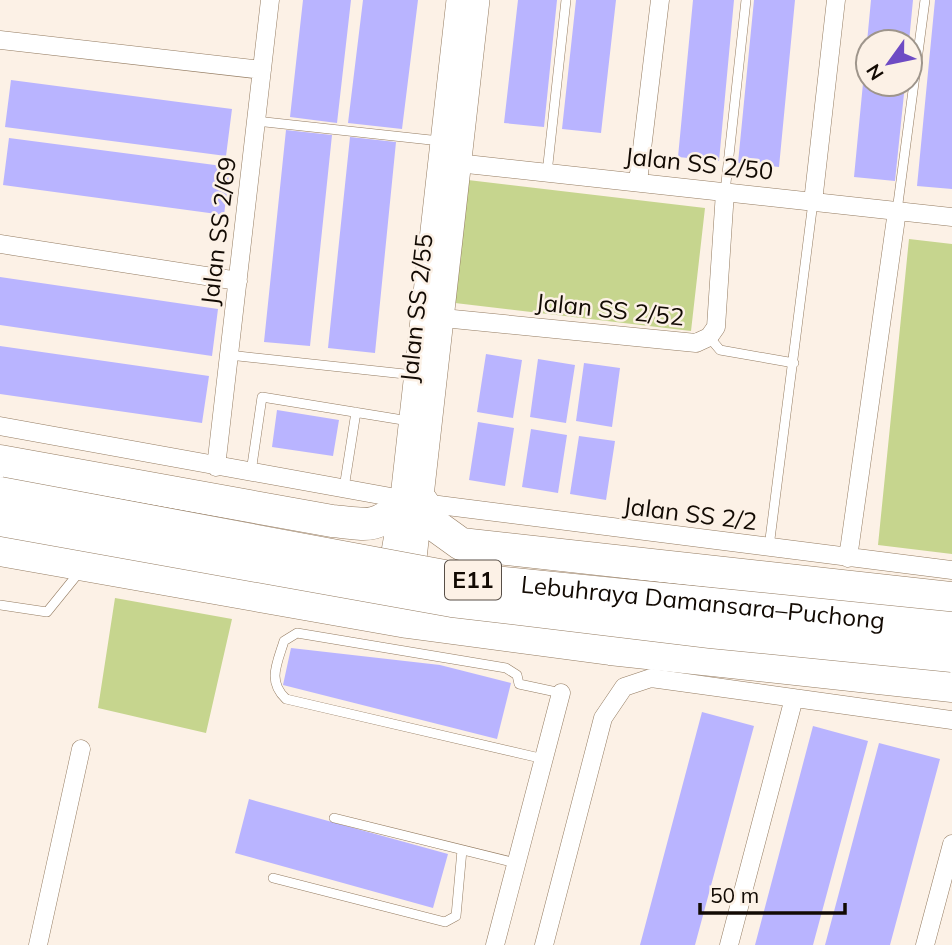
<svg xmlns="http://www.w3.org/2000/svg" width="952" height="945" viewBox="0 0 952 945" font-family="Mulish,sans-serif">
<rect width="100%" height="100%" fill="#fcf1e6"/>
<path fill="#c6d58e" d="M468 180 705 208 691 331 455 303Z
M909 239 952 244V554L878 545Z
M115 598 232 619 206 733 98 708Z"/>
<path fill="#b9b4ff" d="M303 0H351L337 123 290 117Z
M363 0H418L402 129 348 123Z
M518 0H557L544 127 504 123Z
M576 0H616L601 133 562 129Z
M693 0H734L719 161 678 157Z
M754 0H795L779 167 738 163Z
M871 0H913L909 42H867Z
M935 0H952V189L917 186Z
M866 52H868V84H905L895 181 854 177Z
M11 80 232 109 226 156 5 127Z
M286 130 332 135 310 346 264 342Z
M350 137 396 142 375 353 328 348Z
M9 138 230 167 224 215 3 185Z
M0 277 218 309 212 356 0 325Z
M0 346 209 376 202 423 0 394Z
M486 354 522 360 513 418 477 412Z
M538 359 575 365 566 423 530 417Z
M584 363 620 368 612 427 576 421Z
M277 410 339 420 333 456 272 447Z
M478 422 514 428 505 486 469 480Z
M531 429 567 435 558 493 522 487Z
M579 436 615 441 606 500 570 494Z
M291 648 440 665 511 683 497 739 283 685Z
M702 712 754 726 695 945H640Z
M813 726 868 741 813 945H755Z
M879 743 940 759 890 945H825Z
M249 799 448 854 433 908 235 853Z"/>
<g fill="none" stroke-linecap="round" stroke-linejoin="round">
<defs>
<path id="service" d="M256 121 440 141
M547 173 566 0
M725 192 746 0
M897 211 925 0
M709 337 720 350 794 363
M229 355 414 375
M251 472 262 397 409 421
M344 488 356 412
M769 547 813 202
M0 605 47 612 81 570
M544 759 286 699C267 681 277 664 284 641L297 633 506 668 517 675 519 684 561 693
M334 818 516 863
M273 878 445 922 456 916 462 850"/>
<path id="minor" d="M0 40 262 70
M448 162 952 217
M638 182 660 0
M813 202 836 0
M0 244 238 281
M443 318 696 343 709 337 716 327 725 192
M0 426 402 499
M216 467 270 0
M423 503 952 570
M848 558 897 211
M38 945 81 749
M495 945 561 693
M544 945 603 718 624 687 651 678 952 720
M729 945 794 698
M925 945 952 844"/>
<path id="tertiary" d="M388 580 401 506 458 0
M412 585 478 0"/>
<path id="motorway" d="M0 461 332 521C366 524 374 530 401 506
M423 503 436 526 461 544 952 598
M0 550 407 622 610 649 952 686"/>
</defs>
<use href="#service" stroke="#947c62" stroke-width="10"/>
<use href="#minor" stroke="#947c62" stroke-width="19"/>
<use href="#tertiary" stroke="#947c62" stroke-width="24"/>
<use href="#motorway" stroke="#947c62" stroke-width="33"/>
<use href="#service" stroke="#fff" stroke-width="9"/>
<use href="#minor" stroke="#fff" stroke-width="18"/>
<use href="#tertiary" stroke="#fff" stroke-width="23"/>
<use href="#motorway" stroke="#fff" stroke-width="32"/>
<defs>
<g id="motorway-bridge">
<path id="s1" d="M0 493 455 578 952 628"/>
<path d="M0 520 452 601 710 632 952 656"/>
</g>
</defs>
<use href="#motorway-bridge" stroke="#947c62" stroke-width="33" stroke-linecap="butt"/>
<use href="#motorway-bridge" stroke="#fff" stroke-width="32"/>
</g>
<g text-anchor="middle" stroke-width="5" stroke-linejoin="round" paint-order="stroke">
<rect fill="#fcf1e6" stroke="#584f47" stroke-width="2" x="445" y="560.5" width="56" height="39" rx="5"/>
<g font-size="23" font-weight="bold" fill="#120a03">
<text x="473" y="588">E11</text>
</g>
<g font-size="24" fill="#120a03" stroke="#fcf1e6">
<text transform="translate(699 164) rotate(6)" y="8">Jalan SS 2/50</text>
<text transform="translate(219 231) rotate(-83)" y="8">Jalan SS 2/69</text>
<text transform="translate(417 308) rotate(-84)" y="8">Jalan SS 2/55</text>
<text transform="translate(610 310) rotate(6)" y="8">Jalan SS 2/52</text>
<text transform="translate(690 514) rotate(7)" y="8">Jalan SS 2/2</text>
<text dy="8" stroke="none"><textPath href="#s1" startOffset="712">Lebuhraya Damansara–Puchong</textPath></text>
</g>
</g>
<g transform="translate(889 63) rotate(237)"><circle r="33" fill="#fcf1e6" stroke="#9e958b" stroke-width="2"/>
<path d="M0-5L12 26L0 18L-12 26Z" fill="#6e4bc4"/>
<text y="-10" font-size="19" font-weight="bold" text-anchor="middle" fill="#120a03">N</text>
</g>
<path d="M700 903v10h145v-10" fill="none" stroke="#120a03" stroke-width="3.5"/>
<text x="710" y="903" font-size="21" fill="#120a03" stroke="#fcf1e6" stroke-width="5" paint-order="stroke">50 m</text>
</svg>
